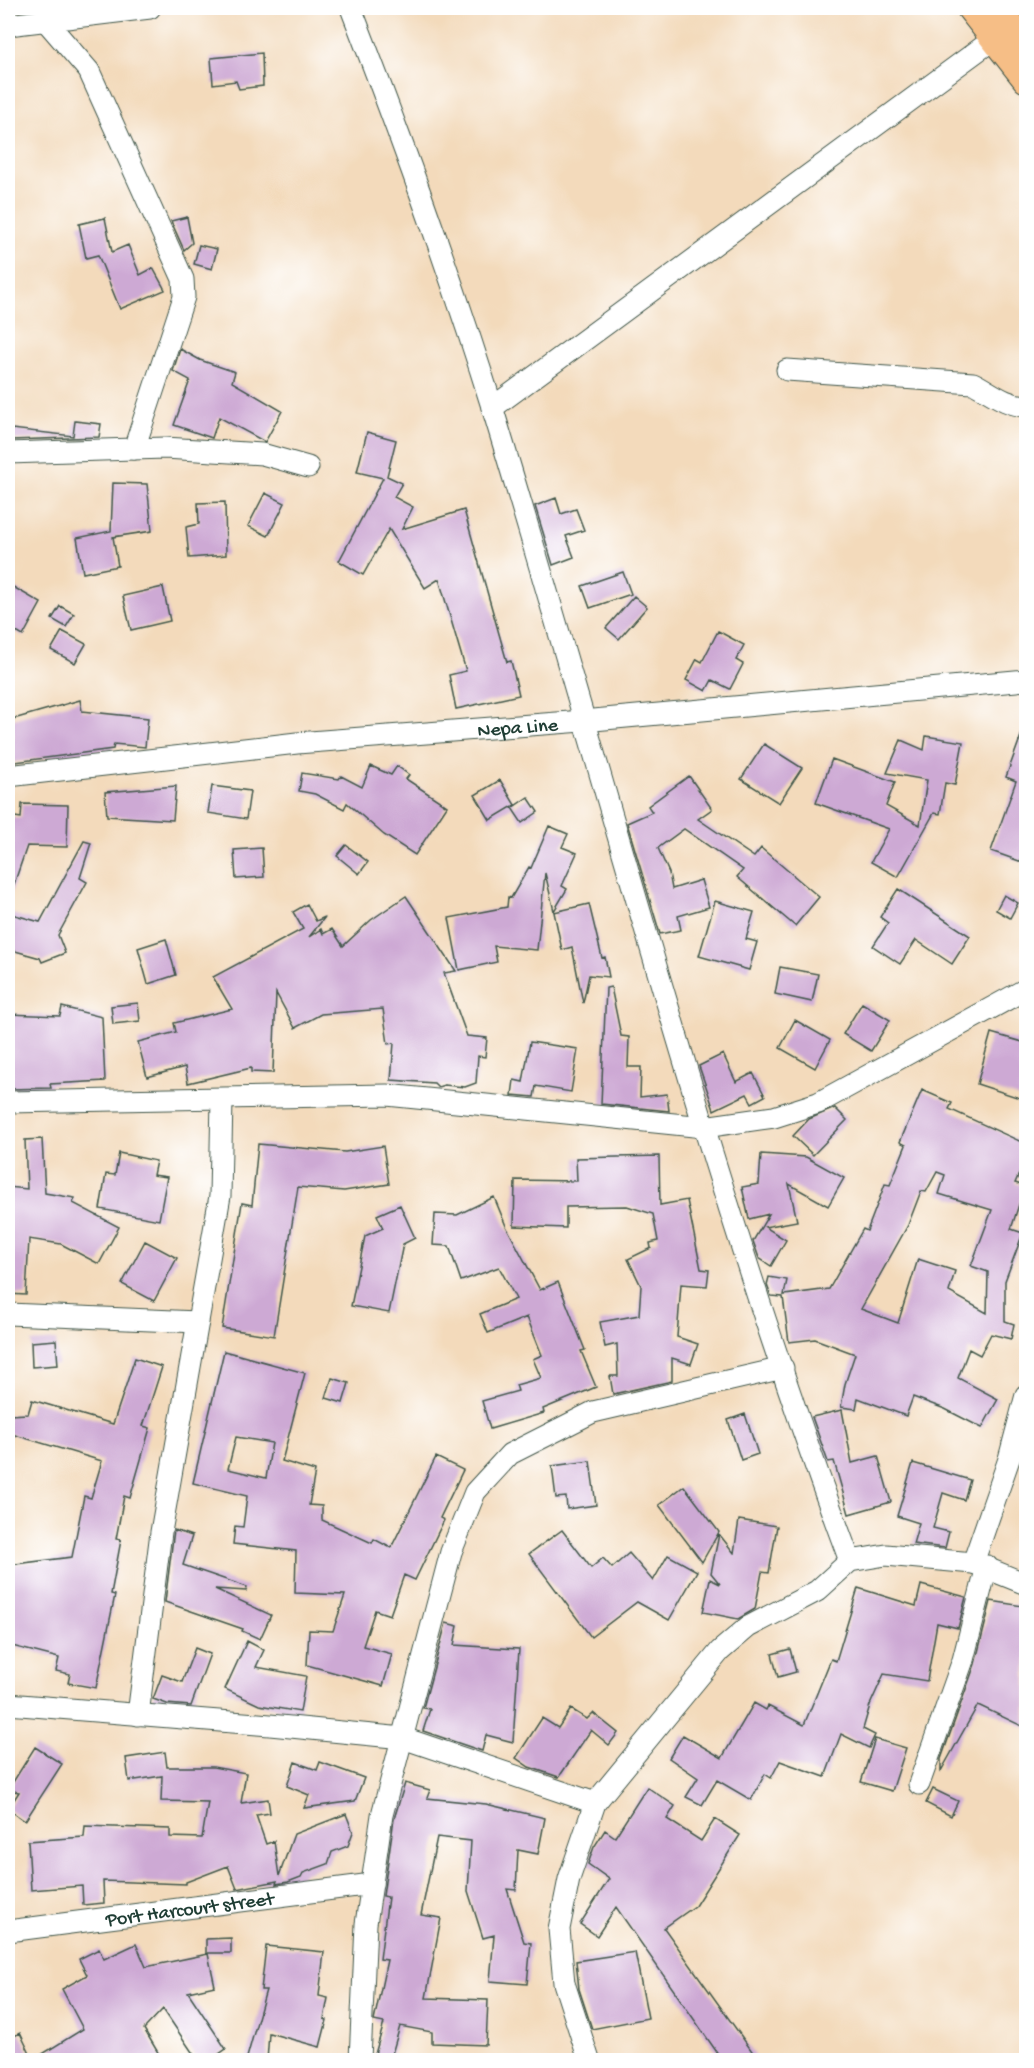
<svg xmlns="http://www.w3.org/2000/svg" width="1034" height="2068" viewBox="0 0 1034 2068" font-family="'Gochi Hand',sans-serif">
<rect width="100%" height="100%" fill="#fff"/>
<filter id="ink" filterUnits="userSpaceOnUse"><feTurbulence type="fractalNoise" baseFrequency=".0167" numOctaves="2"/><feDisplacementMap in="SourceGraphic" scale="12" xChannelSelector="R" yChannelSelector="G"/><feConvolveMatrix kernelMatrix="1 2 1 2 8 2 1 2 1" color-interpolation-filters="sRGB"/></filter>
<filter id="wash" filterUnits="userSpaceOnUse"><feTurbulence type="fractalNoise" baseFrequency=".008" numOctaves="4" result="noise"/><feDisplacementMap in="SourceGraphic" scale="24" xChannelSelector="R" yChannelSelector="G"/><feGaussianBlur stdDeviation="1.35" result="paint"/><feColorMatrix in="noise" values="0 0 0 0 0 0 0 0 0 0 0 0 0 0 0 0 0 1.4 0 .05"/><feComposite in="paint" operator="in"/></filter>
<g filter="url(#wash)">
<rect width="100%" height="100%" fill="#f3dabb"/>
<g id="blocks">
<path fill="#cda9d4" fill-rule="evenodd" d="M262 53 263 86 239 89 236 81 213 84 211 58Z
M187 217 192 243 184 250 171 221Z
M105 218 112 252 128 245 140 275 153 268 165 290 120 309 98 255 86 258 79 224Z
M199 245 217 249 212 269 194 264Z
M180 349 200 360 235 372 232 382 282 411 265 442 219 417 212 438 174 425 190 380 173 371Z
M75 421 101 424 99 437 10 440 12 429 73 436Z
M367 432 396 440 387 476 402 483 394 497 413 507 402 529 464 510 507 662 511 661 519 695 456 709 449 675 466 671 439 579 425 588 389 529 363 575 339 561 383 478 357 472Z
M113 483 147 484 152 531 113 537 118 566 83 573 77 538 111 531Z
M265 493 285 503 268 536 248 526Z
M556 498 561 514 576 509 584 530 566 536 574 557 553 565 535 506Z
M225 502 226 555 189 558 186 527 199 524 198 503Z
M623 572 631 594 590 608 582 586Z
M8 584 41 603 23 636 8 627Z
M163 587 170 621 131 630 123 596Z
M634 596 647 607 619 639 606 628Z
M60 606 74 614 66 627 52 619Z
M62 631 86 644 75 663 51 650Z
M718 631 744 645 736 660 743 664 730 689 712 680 706 691 686 680 697 659 702 662Z
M80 700 82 711 148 718 145 747 114 744 113 749 8 763V739L14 737 10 720Z
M1025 725 1026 848 1022 862 991 851 1016 781 1006 777Z
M926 736 963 742 955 785 945 783 940 814 934 813 898 877 871 862 889 829 816 803 832 759 895 782 886 806 920 825 927 780 887 773 901 740 924 750Z
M764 744 802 768 779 803 741 779Z
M371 766 391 775 397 766 409 775 406 779 447 806 415 855 384 835 347 803 344 809 315 794 299 791 302 773 339 779 341 776 362 787Z
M689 776 712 809 698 819 754 857 761 848 819 897 795 926 737 877 743 870 684 829 658 848 669 873 672 889 701 880 709 907 678 916 681 930 660 934 627 823 652 812 648 806Z
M500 780 515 805 490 820 475 795Z
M176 786 173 820 107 816 105 792Z
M212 786 250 791 246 819 208 813Z
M528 797 538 812 522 823 512 808Z
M22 804 68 805 67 847 27 846 10 896 8 816 21 818Z
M549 826 568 834 562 847 577 853 562 886 567 889 554 911 545 873 537 950 494 946 497 962 459 970 449 918 507 907 508 897 511 898 529 867 531 868Z
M84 841 91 843 80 878 87 882 58 935 65 953 42 962 40 958 8 949V913L40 922Z
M346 845 368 862 359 874 337 856Z
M262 848 264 877 236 879 234 850Z
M898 889 970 936 952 964 916 940 900 964 873 946 888 923 880 917Z
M1004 895 1018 903 1010 918 996 910Z
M406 896 456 971 444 973 467 1036 487 1038 485 1057 478 1056 476 1083 465 1087 444 1085 438 1087 434 1083 391 1080 394 1043 388 1044 383 1009 321 1014 295 1028 276 993 273 1073 251 1072V1068L188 1083 185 1067 147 1077 138 1042 176 1032 174 1023 232 1009 213 977 303 929 293 912 307 904 316 921 325 917 309 937 321 929 323 934 332 929 343 946 371 920Z
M715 901 754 912 746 939 757 942 749 970 699 956Z
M589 904 602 958 605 957 609 977 589 975 583 1003 572 947 562 950 554 912Z
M166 939 176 975 148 984 138 948Z
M780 967 818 974 812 1002 775 994Z
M611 987 621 1036 629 1037 628 1067H641L640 1097 667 1094 669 1111 601 1104 606 988Z
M138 1003 140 1021 113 1024 111 1006Z
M862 1003 890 1020 871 1051 843 1034Z
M62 1007 102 1017 105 1081 50 1084 51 1088 9 1089 8 1014 60 1016Z
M795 1020 830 1040 815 1068 780 1048Z
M991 1033 1026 1043V1100L977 1084Z
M530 1042 578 1049 571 1092 536 1086 534 1097 512 1095 514 1080 523 1082Z
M723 1054 736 1082 753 1073 765 1096 752 1103 747 1094 714 1110 699 1066Z
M922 1090 952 1103 949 1109 1026 1144V1158L1015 1183 1025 1186 1011 1229 1023 1233 1005 1281V1321L1014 1324 1011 1339 991 1334 980 1355 969 1349 958 1378 998 1399 982 1428 945 1409 913 1397 906 1416 858 1398 856 1409 841 1407 845 1384 855 1354 815 1339 789 1342 783 1297 771 1296 767 1285 769 1277 787 1280 784 1295 829 1289 863 1229 867 1231 885 1184 890 1185 906 1145 900 1142ZM937 1172 945 1175 939 1194 992 1210 971 1266 988 1272 987 1313 949 1292 955 1271 918 1259 898 1323 861 1309 908 1225 921 1191 926 1192Z
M835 1108 847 1120 813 1155 793 1136 809 1119Z
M42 1139 45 1193 75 1198 73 1203 119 1227 99 1264 61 1244 29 1239 26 1295 8 1294V1187L27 1189 25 1140Z
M258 1144 345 1152 383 1146 389 1184 344 1191 298 1187 274 1336 222 1328 242 1203 252 1205Z
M119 1153 156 1161 153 1175 167 1177 159 1220 100 1209 106 1174 115 1175Z
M761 1154 806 1157 844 1178 828 1206 789 1184 797 1221 765 1227 786 1240 771 1266 759 1258 753 1241 769 1214 749 1219 742 1187 759 1184Z
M659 1156 660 1205 687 1200 701 1269 709 1270 707 1286 681 1284 677 1337 698 1344 691 1364 672 1358V1381L613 1394 610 1376H618L617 1344 605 1347 600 1322 639 1315 641 1286 628 1259 651 1248 650 1243 658 1241 653 1214 627 1206 566 1207V1228L514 1226 515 1180 577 1181 576 1158Z
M494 1197 506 1226 540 1290 558 1282 585 1350 581 1351 596 1387 543 1409 544 1413 490 1429 482 1401 518 1391 516 1385 541 1378 533 1359 542 1355 527 1317 488 1333 480 1314 516 1299 499 1267 461 1281 449 1246 433 1245 435 1214 457 1215Z
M400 1205 415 1238 403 1244 389 1313 351 1306 365 1236 383 1228 377 1215Z
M145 1241 177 1258 154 1301 122 1284Z
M56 1340 58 1365 32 1367 31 1342Z
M224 1351 305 1373 282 1461 315 1471 309 1505 322 1506V1520L372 1543 374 1539 391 1548 436 1457 463 1470 440 1518 444 1520 415 1580 404 1575 390 1615 375 1610 363 1646 392 1654 383 1686 307 1665 309 1630 333 1631 345 1595 295 1593 296 1551 233 1544 235 1526 243 1527 247 1496 193 1483ZM236 1437 272 1443 266 1478 228 1469Z
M135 1358 162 1367 143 1426 150 1428 130 1498 124 1496 116 1539 121 1540 111 1594 115 1595 96 1688 68 1683 70 1674 56 1671 59 1658 8 1645V1565L72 1557 84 1496 91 1498 102 1461 8 1433V1415L28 1414 32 1400 113 1424Z
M332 1378 349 1383 343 1403 326 1398Z
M842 1410 852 1463 878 1456 891 1502 849 1514 834 1461 828 1462 812 1417Z
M745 1414 758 1454 741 1460 728 1420Z
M590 1461 596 1505 567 1509 566 1497 556 1498 552 1466Z
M913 1463 970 1480 964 1500 943 1493 933 1528 949 1532 945 1548 913 1544 919 1523 897 1516Z
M684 1486 719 1532 702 1562 659 1505Z
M739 1520 777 1526 769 1573 762 1572 755 1609 738 1619 703 1612 710 1579 720 1584 711 1573 719 1534 734 1553Z
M174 1530 192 1536 183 1565 247 1587 246 1591 215 1589 271 1615 260 1639 242 1631 243 1629 165 1602Z
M562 1530 591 1568 603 1558 612 1568 629 1553 653 1581 668 1555 697 1571 669 1620 637 1602 591 1637 529 1554Z
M921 1585 966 1597 958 1628 937 1623 927 1681 884 1674 870 1705 863 1729 875 1735 869 1748 841 1734 825 1777 780 1761 771 1778 765 1774 751 1800 717 1780 702 1805 686 1797 698 1778 669 1758 683 1735 722 1758 754 1703 766 1710 768 1706 804 1725 831 1659 836 1661 858 1588 916 1606Z
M991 1601 1023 1606 1020 1622 1026 1625V1728L978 1705 941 1771V1759L975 1664Z
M446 1623 458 1626 454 1645 519 1649 513 1742 486 1735 482 1751 423 1731 430 1709 423 1708Z
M247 1641 264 1650 256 1667 306 1676 300 1712 259 1705 225 1689Z
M195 1648 210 1654 191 1706 167 1704 153 1699 162 1675 182 1682Z
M790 1649 796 1672 778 1677 772 1654Z
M571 1709 587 1719 593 1713 618 1733 609 1745 591 1730 559 1777 529 1767 516 1758 542 1718 558 1728Z
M875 1739 906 1748 892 1791 861 1782Z
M35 1747 62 1764 25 1821 8 1809 19 1792 8 1790Z
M165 1752 167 1767H213L246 1773 241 1803 268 1799 270 1813 256 1815 266 1844 274 1841 279 1876 294 1834 346 1814 353 1832 348 1846 332 1852 328 1864 303 1873 301 1877 288 1882 276 1884 277 1881 237 1889 228 1866 186 1882V1884L103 1881 104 1903 83 1905 82 1886 31 1890 28 1841 84 1837 85 1826 170 1829V1837L202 1838 208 1802 161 1801 162 1776 129 1781 126 1758Z
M295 1762 317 1770 320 1762 364 1778 355 1801 304 1808 309 1795 287 1786Z
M405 1783 430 1790 427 1798 486 1804 545 1818 538 1854 518 1850 516 1890 507 1889 524 1942 531 1943 527 1984 490 1981 494 1935 483 1938 468 1891 471 1841 437 1837 421 1915 441 1918 426 1998 488 2000 486 2045 432 2043V2032L400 2026 390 2061H373L384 2023 374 2021 387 1960 380 1959 388 1897 383 1896 394 1819Z
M647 1787 675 1806 667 1819 701 1841 715 1819 740 1835 695 1906 664 1928 759 2061H723L616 1907 597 1936 580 1924 609 1879 588 1864 594 1847 605 1830 615 1837Z
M933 1789 958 1801 951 1816 926 1803Z
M231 1938V1953H206V1939Z
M136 1944 146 1967 208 1954 215 1986 188 1992 226 2049 209 2061H198L163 2009 144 2029 163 2061H17L8 2039 20 2033 33 2060 83 2029 62 1989 87 1975 79 1959 99 1949 104 1959Z
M266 1946 324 1952 319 1996 328 1998 324 2019 327 2020 320 2047 269 2033 267 2061H246L266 1990H261Z
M635 1952 648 2018 592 2029 579 1989 576 1961Z"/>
</g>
</g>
<g filter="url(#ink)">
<use href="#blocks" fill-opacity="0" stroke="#3f5548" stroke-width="1.5"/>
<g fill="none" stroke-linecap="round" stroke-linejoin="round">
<defs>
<g id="minor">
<path d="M351 8C402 140 451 274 493 410 610 794 709 1185 850 1561"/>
<path d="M45 20 89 71 183 279 184 297 134 449"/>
<path d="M8 25 150 8"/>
<path d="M787 370 973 383C991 392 1005 405 1026 406"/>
<path d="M492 408 995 38"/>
<path d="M8 453 165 448 262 454 308 467"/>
<path id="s1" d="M8 776 297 743 583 721 1026 680"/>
<path d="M8 1102 387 1095 704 1127 774 1117 818 1103 1026 989"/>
<path d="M8 1314 198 1322"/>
<path d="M974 1563 1026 1584"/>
<path d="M8 1704 270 1725 403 1738 595 1803"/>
<path d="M138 1715 161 1532 220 1196 222 1099"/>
<path d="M919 1784 963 1660 987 1566"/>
<path id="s2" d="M8 1931 372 1884"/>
<path d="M360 2060 366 1924 382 1815 451 1552 475 1492 510 1454 593 1412 783 1368"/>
<path d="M589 2060 564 1983 559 1929 569 1879 595 1803 720 1651 748 1627 817 1591 850 1561 886 1555 973 1563 1009 1459 1026 1395"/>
</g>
<path id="major" d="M970 8 1026 79
M998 8 1026 44"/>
</defs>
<use href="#minor" stroke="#3f5548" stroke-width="23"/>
<use href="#major" stroke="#3f5548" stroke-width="29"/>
<use href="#minor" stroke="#fff" stroke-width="21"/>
<use href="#major" stroke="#f6be86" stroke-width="27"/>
</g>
</g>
<g text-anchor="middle" stroke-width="4.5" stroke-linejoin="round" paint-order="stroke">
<g font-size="20" fill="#1f3d34" stroke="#fff">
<text dy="7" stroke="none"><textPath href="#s1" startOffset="512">Nepa Line</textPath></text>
<text dy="7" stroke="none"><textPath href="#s2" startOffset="183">Port Harcourt street</textPath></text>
</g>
</g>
<rect width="1034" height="2068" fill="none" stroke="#fff" stroke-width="30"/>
</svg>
